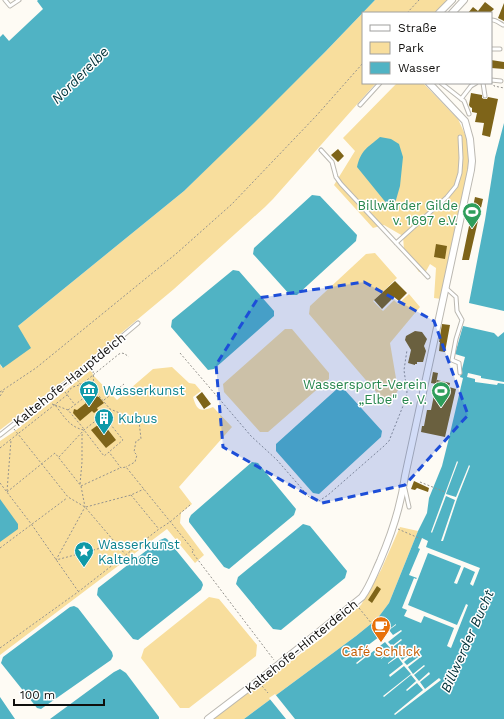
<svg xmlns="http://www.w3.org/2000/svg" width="504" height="719" viewBox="0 0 504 719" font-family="'Work Sans',sans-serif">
<rect width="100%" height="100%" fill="#fefbf4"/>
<path fill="#f8de9d" d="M375 0H447L435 13H363V83H376L273 199 265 207 174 289 71 375 0 430V364L2 368 18 326 184 191 326 51Z
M397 83H423L458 119 468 141 470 168 441 299 434 298 436 268 430 264 425 273 419 272 404 250 403 236 384 225 373 228 334 185 355 151 343 138Z
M375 253 397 278 373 301 383 311 394 300 398 304 409 294 420 307 390 343 398 390 389 407 309 314 310 306 366 254Z
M285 329H292L329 373V379L268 432H260L224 392 223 384Z
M172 367 189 383 195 384 201 391 193 397C197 411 200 412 213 407L232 427 179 487 192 504 181 513 180 523 204 555 195 563 167 529 0 655V441L15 431 91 370 93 375 117 400 153 369Z
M400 527 418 531 389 603 377 619 356 636 244 719H212L325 636 361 605 381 570Z
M209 597 219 599 257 645 256 656 189 708H180L141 658 144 649Z"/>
<path fill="#50b3c4" d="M38 0H375L326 51 255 122 184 191 18 326 31 348 3 368 0 364V37L3 34 9 41 43 9 37 1Z
M504 123V311L469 303 485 220 495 157Z
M380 137 391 139 399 144 403 157 400 186 396 200 392 205 387 204 357 167C361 150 367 148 380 137Z
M312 195 320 196 357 235 356 241 297 295H290L253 254 254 248Z
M233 270 239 271 274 311V316L214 369 208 370 171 327 172 320Z
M463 326 494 333 498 337 504 332V719H244L356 636 377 619 389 603 418 531 427 513 429 498 442 466 448 442 463 378 460 377 465 357 455 354Z
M338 388 344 389 382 431 381 437 319 494 313 493 276 451V444Z
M252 462 258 463 296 509 294 515 229 569 224 567 189 522V519L191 515Z
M0 499 18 524V529L0 542Z
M303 524 310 526 347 571 345 578 281 630 273 629 236 584 238 577Z
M165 538 167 539 202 582 203 585 201 590 138 640 133 639 97 595 98 588 160 540Z
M74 606 78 608 112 652 113 656 111 660 41 709 37 708 1 663 3 657 70 607Z
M120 669 126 673 159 717V719H50L114 672Z
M0 697 15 719H0Z"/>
<path fill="#fefbf4" d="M468 373 481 376V378L504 382V384L498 383 497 385 475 382V379L467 377Z
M457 461 458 462 446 494 456 497 469 465 470 466 457 499 443 541H441L455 500 446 496 432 533 431 532Z
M422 538 428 541 426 547 480 568 473 586 470 584 475 572 464 567 457 584 454 583 461 566 428 553 408 605 457 625 466 604 468 605 451 648 447 646 454 628 424 616 421 623 404 616 407 610 402 608 414 578 416 579 417 578 409 575 420 549 418 548Z
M396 624V625L389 630 393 635 401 630 402 631 388 642 392 646 401 639 402 640 393 647 396 652 406 645 407 646 398 653 402 660 417 649 418 650 404 662 407 665 421 655 422 656 408 667 413 674 424 665 425 666 414 675 419 681 429 672 430 674 420 682 425 689 439 678 441 680 395 715 394 714 423 690 417 683 407 691 406 690 416 681 411 675 384 697 383 696 411 674 404 666 390 677 389 675 403 664 398 657 388 664V663L397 656 392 650 381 659V658L391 649 385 642 357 664 356 663 371 651 367 646Z
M275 694 295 719H286L269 698Z"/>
<path fill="#7e6419" d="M485 2 494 9 490 13H468L473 7 478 11Z
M504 3V21L498 18Z
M491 60 504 62V69L491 68Z
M471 93 482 95V98L484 99H487L488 97 498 99 490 137 482 135 484 123 475 122 477 113 472 112V108L470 107 469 105Z
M338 149 344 156 338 162 331 155Z
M475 197 483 199 469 260H462Z
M436 244 447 246 445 259 434 257Z
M395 281 407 293 399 301 394 297 382 309 374 300Z
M442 324 450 325 445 352 439 351 440 342H439Z
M415 331 422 332 427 339 424 346 426 351 423 362H417V364H415V365L408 363 411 350 405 340 406 336Z
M433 372 438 373 436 384 431 383Z
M437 380 450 383 449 387 456 389 445 437 421 432 422 426H424L427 410H431Z
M202 392 211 404 204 409 196 397Z
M96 395 98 397H99L104 403 97 408 98 410 94 413 92 411 80 421 73 413 74 409 77 410 86 403 85 402 89 398 90 399Z
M102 422 116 440 106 448 91 430Z
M414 481 429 488 428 492 417 488 415 490 411 489Z
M377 586 381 589 372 603 368 600Z"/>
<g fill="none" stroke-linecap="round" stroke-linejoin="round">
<defs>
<path id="service" d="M5 0 10 6 19 0
M491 20C495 19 499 23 503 25
M491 49H500
M491 80 501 81
M441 83 464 101 469 114
M483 83 485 96
M461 99 471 86 476 83
M360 105 380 83
M321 150 332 162 336 177 341 184 428 277
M396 243 447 197 456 186 460 173 461 158 460 137
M446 288 456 297 457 311 462 320 456 339 452 360 459 363 460 373
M0 435 75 376 138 323
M405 489 409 507"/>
<path id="minor" d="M439 13 452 0
M452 13 464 0
M208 719 258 681 362 597C370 586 374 574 380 561 392 533 401 506 405 476L471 170 472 161 470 139 465 121 429 83"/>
</defs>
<use href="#service" stroke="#bbb8b1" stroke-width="5"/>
<use href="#minor" stroke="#bbb8b1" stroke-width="8"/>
<path stroke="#95938e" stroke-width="1" stroke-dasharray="2 2" stroke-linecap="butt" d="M407 13 419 0
M494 85V86L504 88
M180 353 251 436 277 460 310 498 319 501 328 495 384 446 389 441 405 401 407 392 404 370 407 350
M77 380 89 394
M94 390 110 409 139 421 141 439 136 441 134 452 137 455 135 462 126 467
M0 392 36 368 177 253 232 204 317 115 363 63
M65 392 75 405
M0 396 4 390
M87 400 85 397 94 390 93 370
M104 400 124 384
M52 404 55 405C64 416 69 427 84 430L104 456 109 452 121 468 126 467 194 551 192 552 274 660
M55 405 68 410 84 429
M68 410 85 397
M14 429 68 497 85 507 125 554
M0 448 67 395 69 390 73 387 82 384 119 354C123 352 125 354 129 357
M59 457 84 430 103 415 123 440 109 452
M420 482 445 492
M0 483 32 525 78 591
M80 484 82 462V435L83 432
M81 486 120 468
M7 491 11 440
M7 492 55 453 81 486 85 507 56 560 116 544
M131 495 158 528
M86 507 131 495 144 489
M398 529 421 539
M0 548 67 498
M359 608 381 635
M0 648 78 592 159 529 170 522 190 505
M262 686 268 693"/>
<use href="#service" stroke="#fff" stroke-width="3"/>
<use href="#minor" stroke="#fff" stroke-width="6"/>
</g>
<path fill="#1d4ed8" fill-opacity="0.2" stroke="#1d4ed8" stroke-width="3" stroke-dasharray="8 5" stroke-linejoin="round" d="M364 282 434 321 468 415 405 485 322 503 223 447 216 365 258 298Z"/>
<defs>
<symbol id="stadium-pin" viewBox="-11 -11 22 30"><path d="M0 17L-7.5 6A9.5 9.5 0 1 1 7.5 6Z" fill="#2e9e5b" stroke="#fff"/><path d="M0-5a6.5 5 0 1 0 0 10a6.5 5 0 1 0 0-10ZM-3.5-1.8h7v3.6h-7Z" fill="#fff"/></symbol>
<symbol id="museum-pin" viewBox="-11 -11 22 30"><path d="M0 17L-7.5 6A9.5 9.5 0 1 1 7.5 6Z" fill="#0f9aa8" stroke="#fff"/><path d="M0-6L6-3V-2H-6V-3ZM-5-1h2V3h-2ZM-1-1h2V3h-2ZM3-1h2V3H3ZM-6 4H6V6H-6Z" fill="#fff"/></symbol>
<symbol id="building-pin" viewBox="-11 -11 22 30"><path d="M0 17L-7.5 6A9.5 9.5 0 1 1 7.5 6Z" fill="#0f9aa8" stroke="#fff"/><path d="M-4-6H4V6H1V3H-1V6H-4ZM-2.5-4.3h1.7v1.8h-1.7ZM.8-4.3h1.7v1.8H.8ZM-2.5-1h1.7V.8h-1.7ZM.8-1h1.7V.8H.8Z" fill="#fff"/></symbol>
<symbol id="sight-pin" viewBox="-11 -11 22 30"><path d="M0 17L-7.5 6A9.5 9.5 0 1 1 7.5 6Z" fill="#0f9aa8" stroke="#fff"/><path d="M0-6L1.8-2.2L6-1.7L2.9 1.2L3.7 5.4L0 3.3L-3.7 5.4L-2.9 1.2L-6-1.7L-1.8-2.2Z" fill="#fff"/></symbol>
<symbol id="cafe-pin" viewBox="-11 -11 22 30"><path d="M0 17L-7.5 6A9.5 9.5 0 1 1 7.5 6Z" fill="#e8710a" stroke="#fff"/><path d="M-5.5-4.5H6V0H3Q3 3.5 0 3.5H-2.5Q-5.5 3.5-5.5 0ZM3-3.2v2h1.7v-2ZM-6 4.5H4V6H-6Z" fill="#fff"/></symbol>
</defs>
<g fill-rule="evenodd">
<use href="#stadium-pin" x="461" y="201" width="22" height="30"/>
<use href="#museum-pin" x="78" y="379" width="22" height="30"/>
<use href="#stadium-pin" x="430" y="380" width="22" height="30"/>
<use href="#building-pin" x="93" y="407" width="22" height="30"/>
<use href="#sight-pin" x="73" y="540" width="22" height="30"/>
<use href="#cafe-pin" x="370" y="615" width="22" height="30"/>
</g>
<g text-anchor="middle" stroke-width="3" stroke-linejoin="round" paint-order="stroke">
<g font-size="13" fill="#27864d" stroke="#fff" text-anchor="end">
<text x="458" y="210">Billwärder Gilde<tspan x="458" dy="15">v. 1697 e.V.</tspan></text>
<text x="427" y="389">Wassersport-Verein<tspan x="427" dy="15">„Elbe" e. V.</tspan></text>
</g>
<g font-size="13" fill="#100f0d" stroke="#fff">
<text transform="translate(69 379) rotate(-39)" y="5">Kaltehofe-Hauptdeich</text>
<text transform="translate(301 646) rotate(-39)" y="5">Kaltehofe-Hinterdeich</text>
</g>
<g font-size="13" fill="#0d838f" stroke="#fff" text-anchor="start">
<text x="103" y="395">Wasserkunst</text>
<text x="118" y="423">Kubus</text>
<text x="98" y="549">Wasserkunst<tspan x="98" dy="15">Kaltehofe</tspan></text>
</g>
<g font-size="13" fill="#c56008" stroke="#fff">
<text x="381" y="656">Café Schlick</text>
</g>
<g font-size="14" font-style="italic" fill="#003138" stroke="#fff">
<text transform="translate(80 75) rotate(-45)" y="5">Norderelbe</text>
<text transform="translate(467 641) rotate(-66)" y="5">Billwerder Bucht</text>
</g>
</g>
<rect x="362" y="12" width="130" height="72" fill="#ffffff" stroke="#9f9f9e"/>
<rect x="370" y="25" width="20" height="6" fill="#ffffff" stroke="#9f9f9e"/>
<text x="398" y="32" font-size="12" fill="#100f0d">Straße</text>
<rect x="370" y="42" width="20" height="12" fill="#f8de9d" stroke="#9f9f9e"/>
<text x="398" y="52" font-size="12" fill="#100f0d">Park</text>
<rect x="370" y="62" width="20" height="12" fill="#50b3c4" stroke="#9f9f9e"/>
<text x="398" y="72" font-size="12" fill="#100f0d">Wasser</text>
<path d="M14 699v6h90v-6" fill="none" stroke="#100f0d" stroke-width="2"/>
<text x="20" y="699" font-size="12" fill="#100f0d" stroke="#ffffff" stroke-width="3" paint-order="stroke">100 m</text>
</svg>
